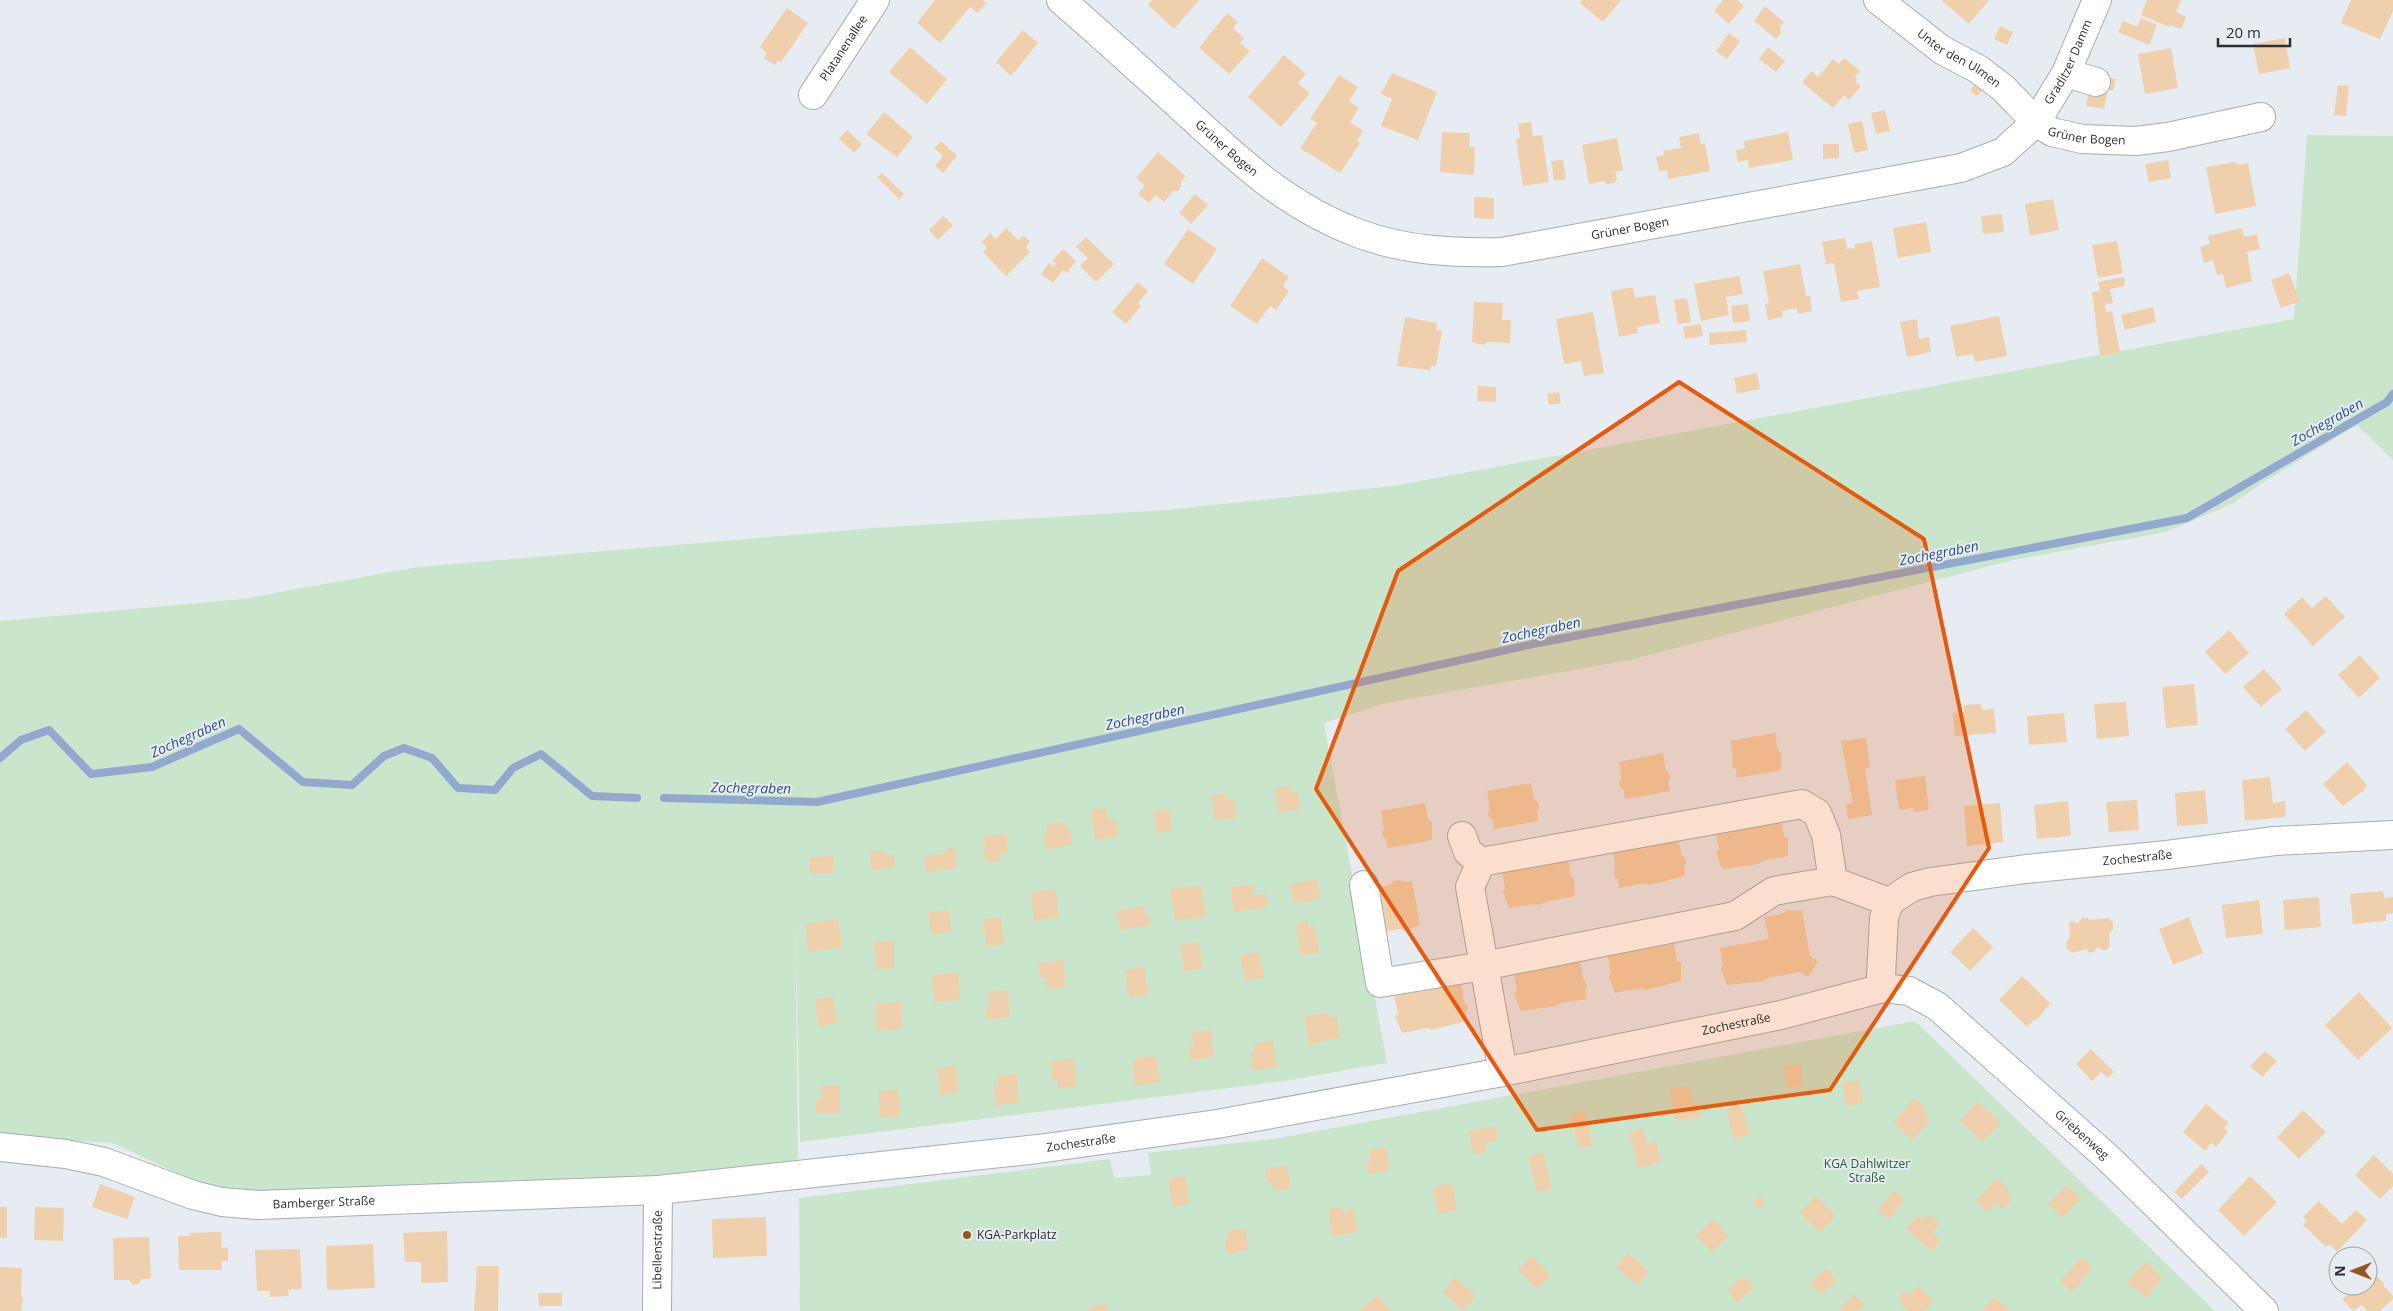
<svg xmlns="http://www.w3.org/2000/svg" width="2393" height="1311" viewBox="0 0 2393 1311" font-family="'Open Sans',sans-serif">
<rect width="100%" height="100%" fill="#e6ecf1"/>
<path fill="#c9e6cc" d="M2307 135 2393 136V460L2357 425 2259 485 2234 503 2166 532 2013 560 1630 660 1386 703 1324 723 1387 1063 1284 1081 800 1142 795 906 798 1161 665 1178 221 1194 113 1143 0 1136V621L242 599 418 567 874 528 1166 510 1393 486 2294 319Z
M1915 1021 2215 1311H800L799 1198 1110 1159 1114 1178 1151 1175 1148 1153 1279 1138Z"/>
<g fill="none" stroke-linecap="round" stroke-linejoin="round">
<path stroke="#93a8ce" stroke-width="8" d="M0 758 21 740 49 730 91 774 152 767 239 729 303 782 352 785 384 756 404 748 432 758 458 788 495 790 513 768 541 754 592 796 637 798
M664 798 817 802 1533 644 2187 518 2387 402 2393 394"/>
</g>
<path fill="#f0d0ac" d="M935 0H983L986 3 978 13 970 7 940 43 917 23Z
M1152 0H1199L1174 29 1148 5Z
M1582 0H1621L1603 22 1580 3Z
M1723 0H1737L1744 6 1729 24 1714 11Z
M1941 0H1989L1969 24Z
M2147 0H2181L2176 12 2186 17 2181 29 2170 25 2169 27 2141 15Z
M2351 0H2393V11L2380 39 2341 23Z
M1765 6 1784 22 1780 27 1781 33 1776 39 1754 21Z
M787 8 808 23 781 62 778 60 775 65 764 58 767 53 760 47Z
M1227 13 1238 22 1233 28 1244 38 1240 43 1250 51 1229 74 1199 48Z
M2141 18 2157 25 2149 45 2118 32 2123 21 2137 27Z
M2000 26 2013 32 2007 45 1994 39Z
M1023 30 1038 43 1011 76 996 62Z
M1729 33 1740 41 1727 59 1716 51Z
M2285 38 2290 68 2259 74 2253 44Z
M910 47 947 79 927 104 889 72Z
M1768 47 1785 61 1776 72 1759 59Z
M2171 48 2178 88 2145 94 2138 54Z
M1284 55 1306 74 1298 83 1310 93 1281 127 1248 97Z
M1844 58 1860 71 1855 77 1857 79 1855 81 1861 86 1849 100 1844 95 1833 108 1802 82 1812 71 1818 77 1833 59 1839 64Z
M1392 73 1437 92 1418 140 1381 126 1392 99 1381 94Z
M1339 75 1358 87 1349 101 1359 108 1350 122 1363 131 1357 141 1360 143 1340 173 1300 148 1317 123 1310 119Z
M2098 75 2116 79 2113 91 2108 90 2104 109 2086 106 2090 87Z
M1974 85 1982 91 1977 96 1970 91Z
M2338 85 2349 86 2346 116 2334 115Z
M1885 110 1890 131 1876 134 1871 113Z
M884 112 913 137 897 157 866 134Z
M1862 121 1868 150 1854 153 1848 124Z
M1531 122 1533 136 1542 135 1549 182 1523 186 1516 139 1520 138 1518 124Z
M847 130 862 144 854 153 839 139Z
M1442 132 1470 133 1469 147H1475L1474 173 1471 175 1440 172Z
M1788 132 1793 160 1749 168 1748 160 1738 162 1736 150 1745 148 1744 141Z
M1699 133 1701 144 1705 143 1710 171 1668 179 1667 170 1659 171 1656 157 1664 155 1663 151 1681 148 1679 137Z
M1617 138 1623 170 1615 172 1617 179 1614 183 1607 184 1603 181 1589 184 1582 145Z
M941 141 957 156 943 173 935 166 943 156 934 148Z
M1823 144H1839V158L1823 159Z
M1158 152 1186 176 1181 182V187L1178 191H1173L1164 202 1156 195 1149 203 1138 194 1145 186 1136 178Z
M1563 160 1566 179 1554 181 1551 161Z
M2168 160 2171 178 2149 182 2145 164Z
M2236 162 2237 165 2248 163 2256 206 2215 214 2206 167Z
M882 173 904 194 899 199 877 177Z
M1195 194 1208 205 1191 224 1179 213Z
M1474 197 1494 198V219L1474 218Z
M2053 199 2059 230 2030 236 2025 204Z
M2002 214 2004 232 1983 234 1981 216Z
M943 216 953 225 938 240 929 230Z
M1926 222 1931 252 1898 258 1893 228Z
M1006 228 1018 240 1024 236 1030 241 1026 248 1030 252 1006 276 983 252 987 248 982 242 990 233 996 239Z
M2242 228 2244 237 2257 234 2260 249 2247 252 2252 281 2226 288 2223 274 2217 275 2213 260 2204 263 2200 247 2210 244 2208 236Z
M1188 229 1217 249 1193 284 1164 264Z
M1086 237 1114 264 1096 282 1080 266 1088 258 1076 247Z
M1845 238 1847 249 1855 248V244L1872 241 1880 287 1857 291 1859 299 1841 302 1834 263 1826 264 1822 242Z
M2117 241 2123 273 2098 278 2092 245Z
M1063 249 1076 261 1067 273 1063 270 1053 283 1041 274 1049 263 1053 267 1056 264 1052 261Z
M1262 258 1289 277 1283 286 1289 291 1276 310 1270 306 1257 324 1230 306Z
M1800 264 1806 296 1810 295 1812 311 1798 314 1796 308 1782 311 1783 317 1768 320 1765 304 1769 303 1763 271Z
M2289 273 2300 301 2281 308 2271 280Z
M1739 276 1743 294 1726 297 1729 315 1701 321 1694 284Z
M2124 277 2125 286 2110 289 2113 303 2105 304 2106 312 2112 311 2120 352 2100 356 2092 292 2100 291 2098 282Z
M1138 282 1148 291 1138 303 1141 306 1126 324 1112 312Z
M1628 288H1633L1635 298 1655 295 1660 323 1637 327 1638 333 1619 337 1611 291Z
M1687 298 1691 322 1678 324 1674 300Z
M1474 302 1503 303 1502 320H1511L1510 343 1487 342 1484 345 1472 342Z
M1748 304 1750 321 1733 323 1731 306Z
M2153 307 2156 322 2125 330 2121 315Z
M1593 312 1604 373 1584 376 1581 361 1564 364 1556 319Z
M1999 316 2007 356 1975 362 1973 354 1956 357 1950 326Z
M1405 317 1437 323 1436 330 1442 331 1436 366H1431L1430 370 1397 366Z
M1917 319 1919 339 1929 337 1931 352 1907 357 1900 322Z
M1701 324 1703 336 1685 339 1683 327Z
M1746 330 1747 342 1710 345 1709 333Z
M1757 373 1760 389 1737 394 1734 378Z
M1478 386 1496 387V402L1477 401Z
M1559 392 1561 403 1549 405 1547 394Z
M2326 596 2345 617 2313 646 2284 614 2302 597 2312 608Z
M2229 630 2249 653 2225 674 2205 652Z
M2360 655 2380 678 2359 698 2338 675Z
M2264 669 2282 689 2261 707 2243 687Z
M2194 684 2198 725 2166 728 2162 687Z
M2126 702 2129 736 2097 739 2094 704Z
M1981 704 1982 710 1994 709 1996 733 1955 736 1953 713 1964 712V705Z
M2306 710 2326 732 2305 751 2285 729Z
M2064 713 2067 742 2029 745 2027 716Z
M1775 733 1778 750 1781 752V770L1737 778 1736 769 1732 767 1733 758 1730 741Z
M1866 738 1870 767 1865 768 1872 815 1848 819 1846 804 1853 803 1841 741Z
M1663 753 1666 771 1669 773 1670 778 1668 782 1670 791 1625 799 1624 790 1620 788 1619 782 1622 779 1619 762Z
M2347 762 2367 785 2363 791 2343 806 2323 784Z
M1925 776 1929 810 1914 812 1913 808 1899 810 1895 780Z
M2270 777 2273 803 2285 801 2286 817 2245 821 2242 780Z
M1531 783 1534 799 1538 802 1539 808 1537 812 1538 821 1494 829 1493 820 1489 817 1488 812 1490 809 1487 791Z
M1289 786 1290 792 1298 791 1300 809 1278 813 1275 788Z
M2205 790 2208 824 2177 826 2175 793Z
M1225 794 1226 800 1234 798 1237 817 1215 821 1211 796Z
M2137 800 2139 830 2109 832 2106 802Z
M2068 801 2071 836 2037 839 2034 805Z
M1425 803 1428 820 1432 822V840L1388 848 1386 839 1383 837 1382 832 1384 828 1381 811Z
M2000 803 2003 842 1967 846 1964 806Z
M1106 808 1108 820 1116 819 1118 837 1095 840 1091 810Z
M1169 809 1172 831 1157 833 1154 811Z
M1781 819 1784 836 1788 839V856L1762 861 1759 864 1722 869 1716 852 1719 849 1715 831Z
M1065 822 1066 829H1070L1073 844 1046 850 1044 833H1047L1046 825Z
M1007 834 1008 852 1000 853V861H985L984 836Z
M1678 838 1682 856 1685 858 1686 864 1684 867 1685 876 1649 885 1645 883 1619 888 1618 879 1614 877 1615 868 1613 851Z
M955 848 957 867 926 873 924 857 946 853 945 849Z
M870 851H886V855L894 854 895 867 871 870Z
M834 856 833 874H810V857Z
M1568 859 1571 876 1574 878 1575 896 1549 901 1539 905 1535 904 1509 908 1503 892 1505 888 1502 871Z
M1317 879 1320 899 1294 903 1290 884Z
M1400 880 1403 882 1412 881 1420 925 1403 931 1400 929 1383 932 1375 888 1392 884 1394 881Z
M1253 884 1254 895 1266 894 1268 907 1234 912 1230 887Z
M1201 885 1206 917 1175 921 1170 889Z
M1055 889 1059 917 1034 921 1031 893Z
M2383 891 2384 898 2393 897V913L2386 914V921L2353 924 2350 894Z
M2319 897 2321 927 2285 930 2283 900Z
M2259 900 2263 934 2226 938 2222 905Z
M1144 906 1146 917 1149 916 1151 925 1120 930 1116 911Z
M1789 909 1793 911 1802 910 1810 956 1818 962 1808 977 1800 972 1767 978 1764 981 1727 985 1721 969 1723 965 1720 948 1769 939 1764 917 1781 914Z
M949 910 951 932 931 934 928 912Z
M1001 917 1004 944 986 946 983 919Z
M2189 917 2203 953 2173 965 2159 929Z
M2082 918H2087L2090 920 2108 918 2113 922V929L2109 934 2110 946 2107 950H2102L2098 947 2094 952 2090 953 2086 949 2072 953 2067 949 2066 942 2070 937 2069 922 2074 921 2077 924Z
M838 919 842 947 809 952 805 924Z
M1308 921V927L1315 926 1319 953 1300 955 1296 923Z
M1973 928 1993 947 1970 971 1950 952Z
M894 940V968L876 969 874 942Z
M1199 942 1203 968 1184 972 1180 945Z
M1674 944 1677 961 1681 963V981L1645 990 1641 988 1615 993 1609 977 1611 973 1608 956Z
M1259 952 1264 978 1245 981 1240 955Z
M1063 960 1066 987 1047 989 1046 977 1041 978 1038 963Z
M1580 961 1583 978 1587 986 1585 989 1587 999 1560 1003 1557 1006 1521 1011 1514 994 1517 991 1514 974Z
M1144 967 1148 995 1129 998 1125 970Z
M958 972 960 1000 934 1002 932 975Z
M2022 976 2050 1003 2037 1020H2034L2027 1027 1999 1000Z
M1461 983 1464 1001 1468 1008 1466 1012 1467 1021 1432 1030 1428 1028 1402 1033 1395 1016 1398 1013 1394 996Z
M1008 990 1010 1017 987 1020 986 1006 990 1005 988 992Z
M2359 992 2392 1028 2358 1060 2325 1025Z
M833 996 837 1023 819 1027 815 999Z
M901 1002 902 1029 877 1031 876 1004Z
M1328 1012 1329 1018 1337 1016 1340 1038 1309 1044 1304 1017Z
M1211 1030 1214 1057 1190 1060 1189 1046 1193 1045 1192 1032Z
M1273 1040 1277 1067 1253 1071 1250 1053 1255 1052 1254 1044Z
M2091 1049 2114 1072 2108 1078 2101 1072 2092 1081 2076 1064Z
M2265 1051 2277 1061 2262 1077 2250 1066Z
M1156 1056 1160 1082 1135 1086 1133 1068 1135 1058Z
M1074 1058 1077 1086 1058 1089 1057 1079 1052 1080 1050 1062Z
M1800 1064 1803 1086 1787 1089 1784 1066Z
M956 1066 958 1093 939 1095 938 1068Z
M1017 1074 1019 1103 995 1105 994 1085H998V1076Z
M1859 1080 1863 1103 1846 1106 1842 1083Z
M821 1085H840V1113H816V1099H821Z
M1689 1086 1692 1104 1700 1103 1702 1117 1676 1121 1670 1089Z
M898 1089 900 1116 880 1118 879 1092Z
M1914 1098 1927 1109 1924 1113 1930 1120 1913 1140 1893 1123Z
M1978 1101 2001 1123 1982 1142 1960 1121Z
M1742 1104 1750 1135 1733 1139 1726 1108Z
M2206 1104 2229 1123 2224 1128 2228 1132 2216 1147 2211 1143 2205 1151 2183 1132Z
M1585 1110 1593 1146 1579 1149 1570 1114Z
M2303 1110 2326 1132 2299 1159 2277 1137Z
M1496 1126 1498 1140 1485 1143 1487 1151 1473 1155 1469 1131Z
M1643 1128 1647 1144 1656 1141 1661 1162 1638 1168 1629 1132Z
M1386 1147 1390 1170 1368 1174 1366 1162 1371 1161 1369 1150Z
M1543 1152 1552 1188 1537 1192 1528 1156Z
M2374 1155 2393 1174V1186L2380 1199 2355 1175Z
M2201 1164 2209 1172 2182 1199 2174 1192Z
M1287 1165 1291 1188 1273 1191 1272 1182 1267 1183 1265 1169Z
M1186 1176 1189 1204 1172 1206 1168 1179Z
M2250 1176 2277 1202 2244 1236 2218 1210Z
M1997 1178 2009 1190 2007 1193 2013 1199 2003 1209 1997 1203 1988 1213 1975 1201Z
M1452 1183 1457 1210 1438 1214 1433 1187Z
M100 1184 135 1197 127 1219 92 1207Z
M2067 1185 2081 1198 2063 1218 2048 1204Z
M1894 1190 1905 1199 1889 1219 1877 1210Z
M1816 1196 1836 1215 1820 1232 1800 1213Z
M1760 1197 1765 1202 1758 1209 1752 1203Z
M2319 1201 2342 1224 2356 1210 2367 1220 2337 1252 2330 1244 2326 1247 2303 1225 2307 1221 2303 1217Z
M0 1207H7V1238H0Z
M35 1207 64 1208 63 1241 34 1240Z
M1341 1207 1342 1212 1354 1209 1358 1232 1332 1236 1328 1209Z
M1928 1214 1940 1224 1932 1233 1940 1241 1931 1251 1906 1229 1917 1216 1923 1220Z
M766 1217 767 1256 713 1258 712 1219Z
M1713 1219 1729 1236 1712 1252 1696 1236Z
M1245 1228 1248 1250 1227 1254 1225 1241 1228 1240 1227 1231Z
M447 1231 448 1282 421 1283V1262H405L403 1233Z
M221 1232 222 1248 228 1247V1261H221L222 1270H179L178 1236H190L189 1233Z
M149 1237 151 1279H142L138 1284 133 1285 129 1280H114L113 1238Z
M373 1244 375 1288 327 1290 326 1246Z
M300 1249 302 1289 288 1290 289 1296 270 1297V1291H257L255 1250Z
M1628 1253 1649 1271 1637 1286 1616 1267Z
M1531 1256 1551 1276 1537 1289 1518 1270Z
M2082 1257 2092 1267 2088 1270 2090 1271 2072 1292 2060 1280Z
M2146 1262 2163 1278 2145 1298 2127 1282Z
M477 1266H499L498 1311H474Z
M2368 1266 2384 1284 2383 1285 2393 1296V1299L2380 1311H2367L2362 1305 2353 1311 2342 1299 2349 1294 2341 1286H2368Z
M0 1267 22 1268 21 1295 23 1298 21 1311H0Z
M1827 1268 1837 1281 1821 1295 1810 1283Z
M1743 1276 1754 1288 1737 1303 1727 1290Z
M1455 1277 1476 1297 1463 1311 1442 1292Z
M1919 1285 1934 1301 1924 1311H1908L1900 1303 1902 1301 1899 1297 1907 1290 1909 1294Z
M538 1293H562V1306H539Z
M1854 1294 1865 1305 1859 1311H1840L1838 1310Z
M1377 1295 1391 1311H1359Z
M1995 1297 2010 1311H1981Z
M1108 1304V1311H1090V1307Z"/>
<g fill="none" stroke-linecap="round" stroke-linejoin="round">
<defs>
<g id="minor">
<path id="s1" d="M1061 0C1103 36 1144 74 1185 111 1240 162 1289 208 1360 234 1406 251 1454 253 1502 252L1961 168 2003 152 2036 122 2052 132 2082 139 2136 141 2168 137 2261 117"/>
<path id="s2" d="M1878 0 1942 50 1978 69 2003 88 2036 122 2066 73 2097 0"/>
<path d="M2066 73 2096 82"/>
<path id="s3" d="M813 95 875 0"/>
<path d="M1462 836 1468 852 1481 862 1470 887 1503 1072"/>
<path d="M1481 862 1802 804 1817 813 1826 835 1833 881"/>
<path d="M1364 885 1380 983 1483 966 1735 916 1774 891 1833 881 1889 902"/>
<path id="s4" d="M1883 988 1881 976 1884 918 1889 902 1912 887 1930 882 2026 869 2167 855 2275 841 2393 835"/>
<path id="s5" d="M0 1147 66 1154 104 1162 193 1195 222 1202 258 1205 658 1190 1038 1149 1217 1124 1503 1072 1781 1015 1883 988 1909 991 1937 1006 2108 1158 2264 1311"/>
<path id="s6" d="M657 1311 658 1190"/>
</g>
</defs>
<use href="#minor" stroke="#a7adb1" stroke-width="30"/>
<use href="#minor" stroke="#fff" stroke-width="28"/>
</g>
<path fill="#e8590c" fill-opacity="0.2" stroke="#e8590c" stroke-width="4" stroke-linejoin="round" d="M1679 382 1924 539 1989 848 1830 1090 1537 1130 1316 789 1398 571Z"/>
<circle fill="#95551e" stroke="#e6ecf1" stroke-width="2" cx="967" cy="1235" r="5"/>
<g text-anchor="middle" stroke-width="4" stroke-linejoin="round" paint-order="stroke">
<g font-size="12" fill="#2d2f31" stroke="#e6ecf1">
<text dy="4" stroke="none"><textPath href="#s3" startOffset="56">Platanenallee</textPath></text>
<text dy="4" stroke="none"><textPath href="#s2" startOffset="100">Unter den Ulmen</textPath></text>
<text dy="4" stroke="none"><textPath href="#s2" startOffset="269">Graditzer Damm</textPath></text>
<text dy="4" stroke="none"><textPath href="#s1" startOffset="1136">Grüner Bogen</textPath></text>
<text dy="4" stroke="none"><textPath href="#s1" startOffset="222">Grüner Bogen</textPath></text>
<text dy="4" stroke="none"><textPath href="#s1" startOffset="656">Grüner Bogen</textPath></text>
<text dy="4" stroke="none"><textPath href="#s4" startOffset="342">Zochestraße</textPath></text>
<text dy="4" stroke="none"><textPath href="#s5" startOffset="1758">Zochestraße</textPath></text>
<text dy="4" stroke="none"><textPath href="#s5" startOffset="2161">Griebenweg</textPath></text>
<text dy="4" stroke="none"><textPath href="#s5" startOffset="1092">Zochestraße</textPath></text>
<text dy="4" stroke="none"><textPath href="#s5" startOffset="332">Bamberger Straße</textPath></text>
<text dy="4" stroke="none"><textPath href="#s6" startOffset="61">Libellenstraße</textPath></text>
</g>
<g font-size="12" fill="#2b6136" stroke="#e6ecf1">
<text x="1867" y="1168">KGA Dahlwitzer<tspan x="1867" dy="14">Straße</tspan></text>
</g>
<g font-size="12" fill="#2d2f31" stroke="#e6ecf1" text-anchor="start">
<text x="977" y="1239">KGA-Parkplatz</text>
</g>
<g font-size="14" font-style="italic" fill="#355183" stroke="#e6ecf1">
<text transform="translate(2327 422) rotate(-30)" y="5">Zochegraben</text>
<text transform="translate(1939 553) rotate(-11)" y="5">Zochegraben</text>
<text transform="translate(1541 630) rotate(-12)" y="5">Zochegraben</text>
<text transform="translate(1145 717) rotate(-12)" y="5">Zochegraben</text>
<text transform="translate(188 737) rotate(-24)" y="5">Zochegraben</text>
<text transform="translate(751 788) rotate(1)" y="5">Zochegraben</text>
</g>
</g>
<g transform="translate(2353 1271) rotate(270)"><circle r="24" fill="#e6ecf1" stroke="#9ca0a4"/>
<path d="M0-4L9 19L0 12L-9 19Z" fill="#95551e"/>
<text y="-8" font-size="14" font-weight="bold" text-anchor="middle" fill="#2d2f31">N</text>
</g>
<path d="M2218 38v8h72v-8" fill="none" stroke="#2d2f31" stroke-width="2.5"/>
<text x="2226" y="38" font-size="15" fill="#2d2f31" stroke="#e6ecf1" stroke-width="4" paint-order="stroke">20 m</text>
</svg>
